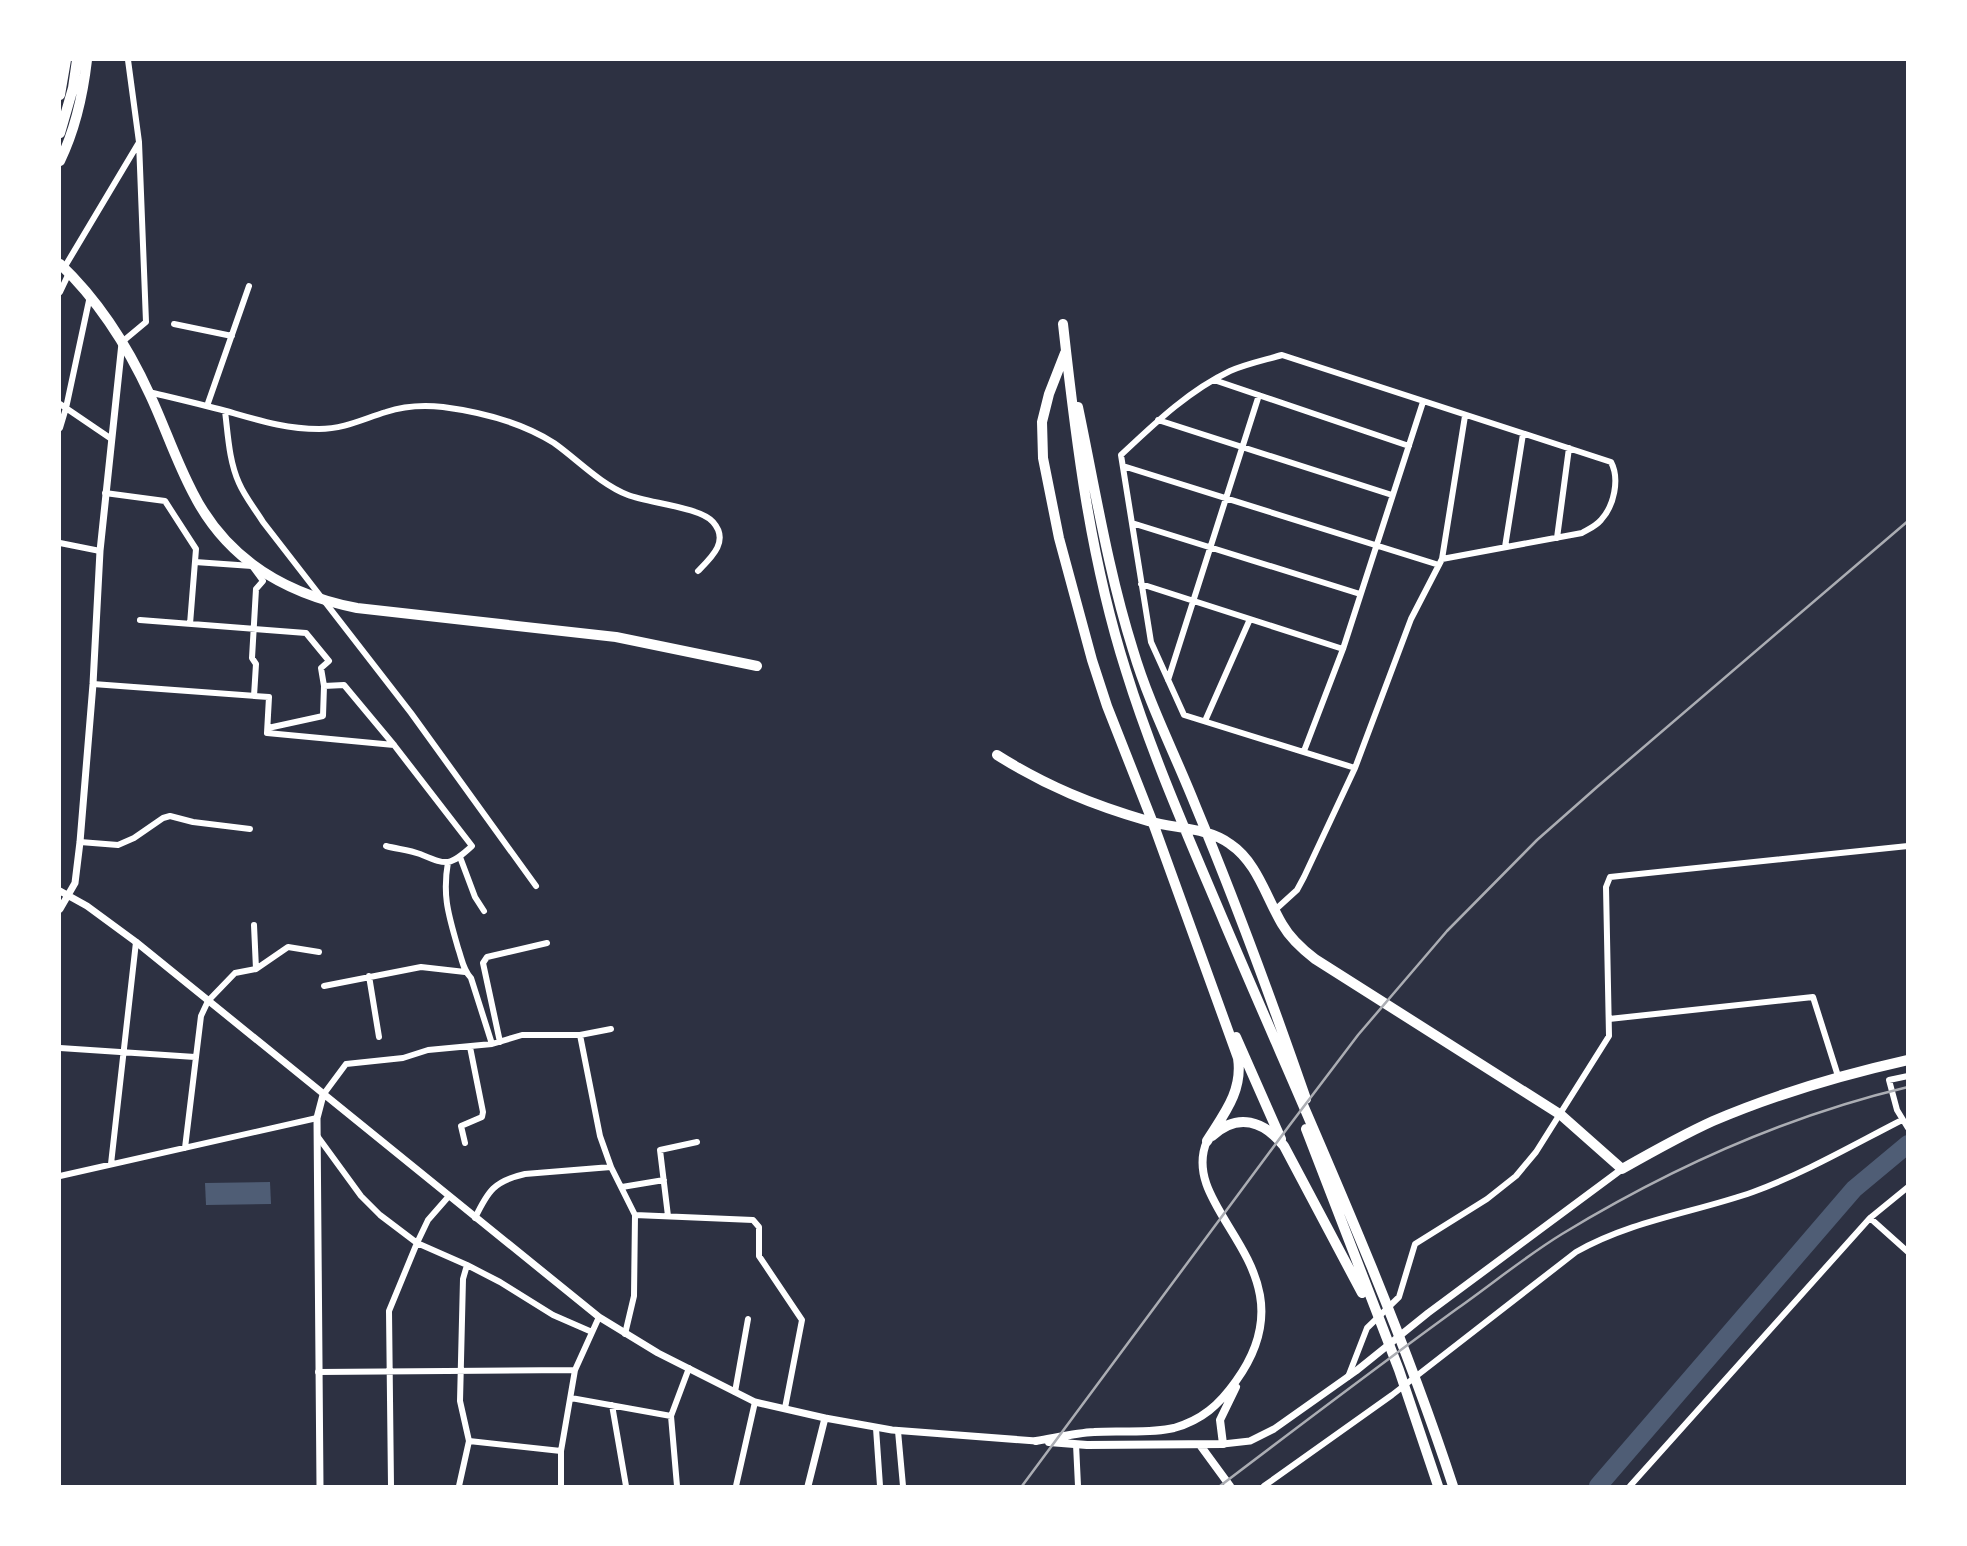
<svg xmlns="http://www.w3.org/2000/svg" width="1967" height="1546" viewBox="0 0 1967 1546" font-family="Ubuntu,sans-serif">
<rect width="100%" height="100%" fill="#2d3142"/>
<path fill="#4f5d75" d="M270 1182 271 1204 206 1205 205 1183Z"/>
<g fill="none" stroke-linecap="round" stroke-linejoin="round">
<path stroke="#4f5d75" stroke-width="18" d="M1598 1486 1854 1189 1908 1144"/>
<path stroke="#fff" stroke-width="6" d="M64 268 138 144
M60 292 69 273
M174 324 232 336
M122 342 146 322 139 142 128 60
M1214 380 1409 446
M149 392C174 398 200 404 226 411 258 420 285 429 319 429 344 429 363 419 386 412 404 406 424 405 443 407 481 412 521 422 554 443 578 460 600 484 628 495 648 503 700 507 713 522 730 541 711 558 698 571
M60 404 110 438
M207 406 249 286
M225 411C228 435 229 461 239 483 245 497 255 509 263 522L411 713 536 886
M1158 420 1392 495
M60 428 66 408 90 296
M1123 466 1439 565
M105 493 165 501 196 549 190 624
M1132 523 1360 594
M1557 538 1569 448
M60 543 100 551
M1505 547 1523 434
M195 562 252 566 263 581 256 589 252 658 256 664 254 696
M1141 584 1343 649
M140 620 306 633 329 661 321 668 324 686 344 685 394 745 472 846C449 867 447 865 420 854 409 850 397 849 386 846
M1168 680 1259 395
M93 684 269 697 267 733 394 745
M1205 721 1250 619
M268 728 323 716 324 686
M1304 751 1343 649 1423 402
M1355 768 1184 715 1151 642 1121 455C1154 424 1188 391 1230 371 1246 364 1265 360 1282 355L1611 462C1620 479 1614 506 1601 520 1596 526 1589 529 1582 533L1442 559
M80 842 118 845 134 838 163 818 170 816 193 822 250 829
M460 857 475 897 484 911
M448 862C442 897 449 916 458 948 462 959 463 970 471 978L492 1044
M1275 910 1297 890 1304 877 1355 768 1411 619 1442 559 1465 416
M256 969 288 947 319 952
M369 976 379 1037
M324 986 421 967 465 972
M1609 1019 1813 997 1838 1076
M580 1035 611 1029
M500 1042 483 963 487 957 547 943
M60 1048 195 1057
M1908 1076 1889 1080 1897 1110 1908 1128
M323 1095 346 1064 403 1058 428 1050 492 1044 522 1035H580L600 1136 611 1167 635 1215 634 1296 625 1334
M318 1137 361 1196 380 1215 417 1243 467 1265 500 1282 553 1315 592 1332
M465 1143 461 1126 482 1117 483 1112 470 1047
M185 1148 201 1016 208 1001 235 973 256 969 254 925
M111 1164 136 942
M60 1176 317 1118
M622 1187 664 1180
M635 1215 753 1220 759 1227V1256L802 1320 785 1408
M668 1216 660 1150 697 1142
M475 1218C488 1191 494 1181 525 1174L611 1167
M1870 1218 1908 1252
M318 1372 575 1370
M1348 1377 1367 1328 1399 1297 1415 1244 1487 1199 1516 1176 1536 1152 1609 1036 1606 887 1610 877 1908 846
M735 1392 748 1319
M571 1398 671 1416
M612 1405 626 1486
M876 1428 880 1486
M898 1431 903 1486
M469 1441 561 1451
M1076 1444 1078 1486
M391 1486 389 1311 417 1243 428 1220 449 1196
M459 1486 469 1441 460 1401 463 1279 467 1265
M561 1486V1451L575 1370 599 1317
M677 1486 671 1416 689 1368
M736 1486 755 1402
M1264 1486 1392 1395 1576 1252C1633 1220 1693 1213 1753 1192 1805 1173 1853 1145 1902 1120
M1630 1486 1870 1218 1908 1187"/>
<path stroke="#fff" stroke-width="7" d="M60 891 87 906 136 942 599 1317 658 1353 755 1402 825 1418 892 1430 1036 1441
M60 909 75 883 80 842 93 684 100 551 122 343
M1223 1444 1250 1441 1274 1429 1356 1371 1428 1313 1622 1169
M320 1486 317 1118 323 1095
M808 1486 825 1418"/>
<path stroke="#fff" stroke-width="8" d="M1036 1441C1055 1438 1075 1433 1094 1432 1120 1430 1148 1434 1174 1428 1202 1420 1219 1405 1236 1381 1317 1269 1176 1212 1207 1141
M1049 1442 1087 1445 1223 1444 1220 1420 1236 1387
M1200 1445 1230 1486"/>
<path stroke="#fff" stroke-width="10" d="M60 95 66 60
M60 133 73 88 77 60
M60 161C76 128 83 95 87 60
M60 264C98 300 128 347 150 395 165 427 176 461 193 493 227 560 285 594 357 608L616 637 757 666
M1063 324C1076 442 1090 558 1126 671 1153 758 1190 841 1225 924 1304 1110 1390 1294 1453 1486
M1065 353 1049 394 1042 422 1043 458 1059 538 1092 660 1107 706 1153 823 1238 1058C1243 1091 1224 1114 1207 1141
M1078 407C1095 488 1108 571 1133 650 1149 704 1175 754 1196 807 1236 903 1272 1001 1306 1099
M997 755C1046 786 1093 805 1148 821 1175 829 1207 827 1230 844 1257 862 1266 897 1282 924 1290 938 1302 949 1315 959L1561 1115 1622 1169C1652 1152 1682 1135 1713 1121 1776 1094 1841 1075 1908 1060
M1236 1037 1281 1139
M1306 1129 1399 1370 1438 1486
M1212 1136C1238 1112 1264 1121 1284 1146L1362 1293"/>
<path stroke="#abadb3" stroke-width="2.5" d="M1022 1486 1289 1126 1358 1035 1447 931 1537 840 1597 787 1908 521
M1220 1486C1299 1426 1378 1366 1458 1308 1492 1284 1526 1256 1562 1234 1669 1169 1786 1116 1908 1087"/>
</g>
<rect width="1967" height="1546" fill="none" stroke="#ffffff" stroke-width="122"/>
</svg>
